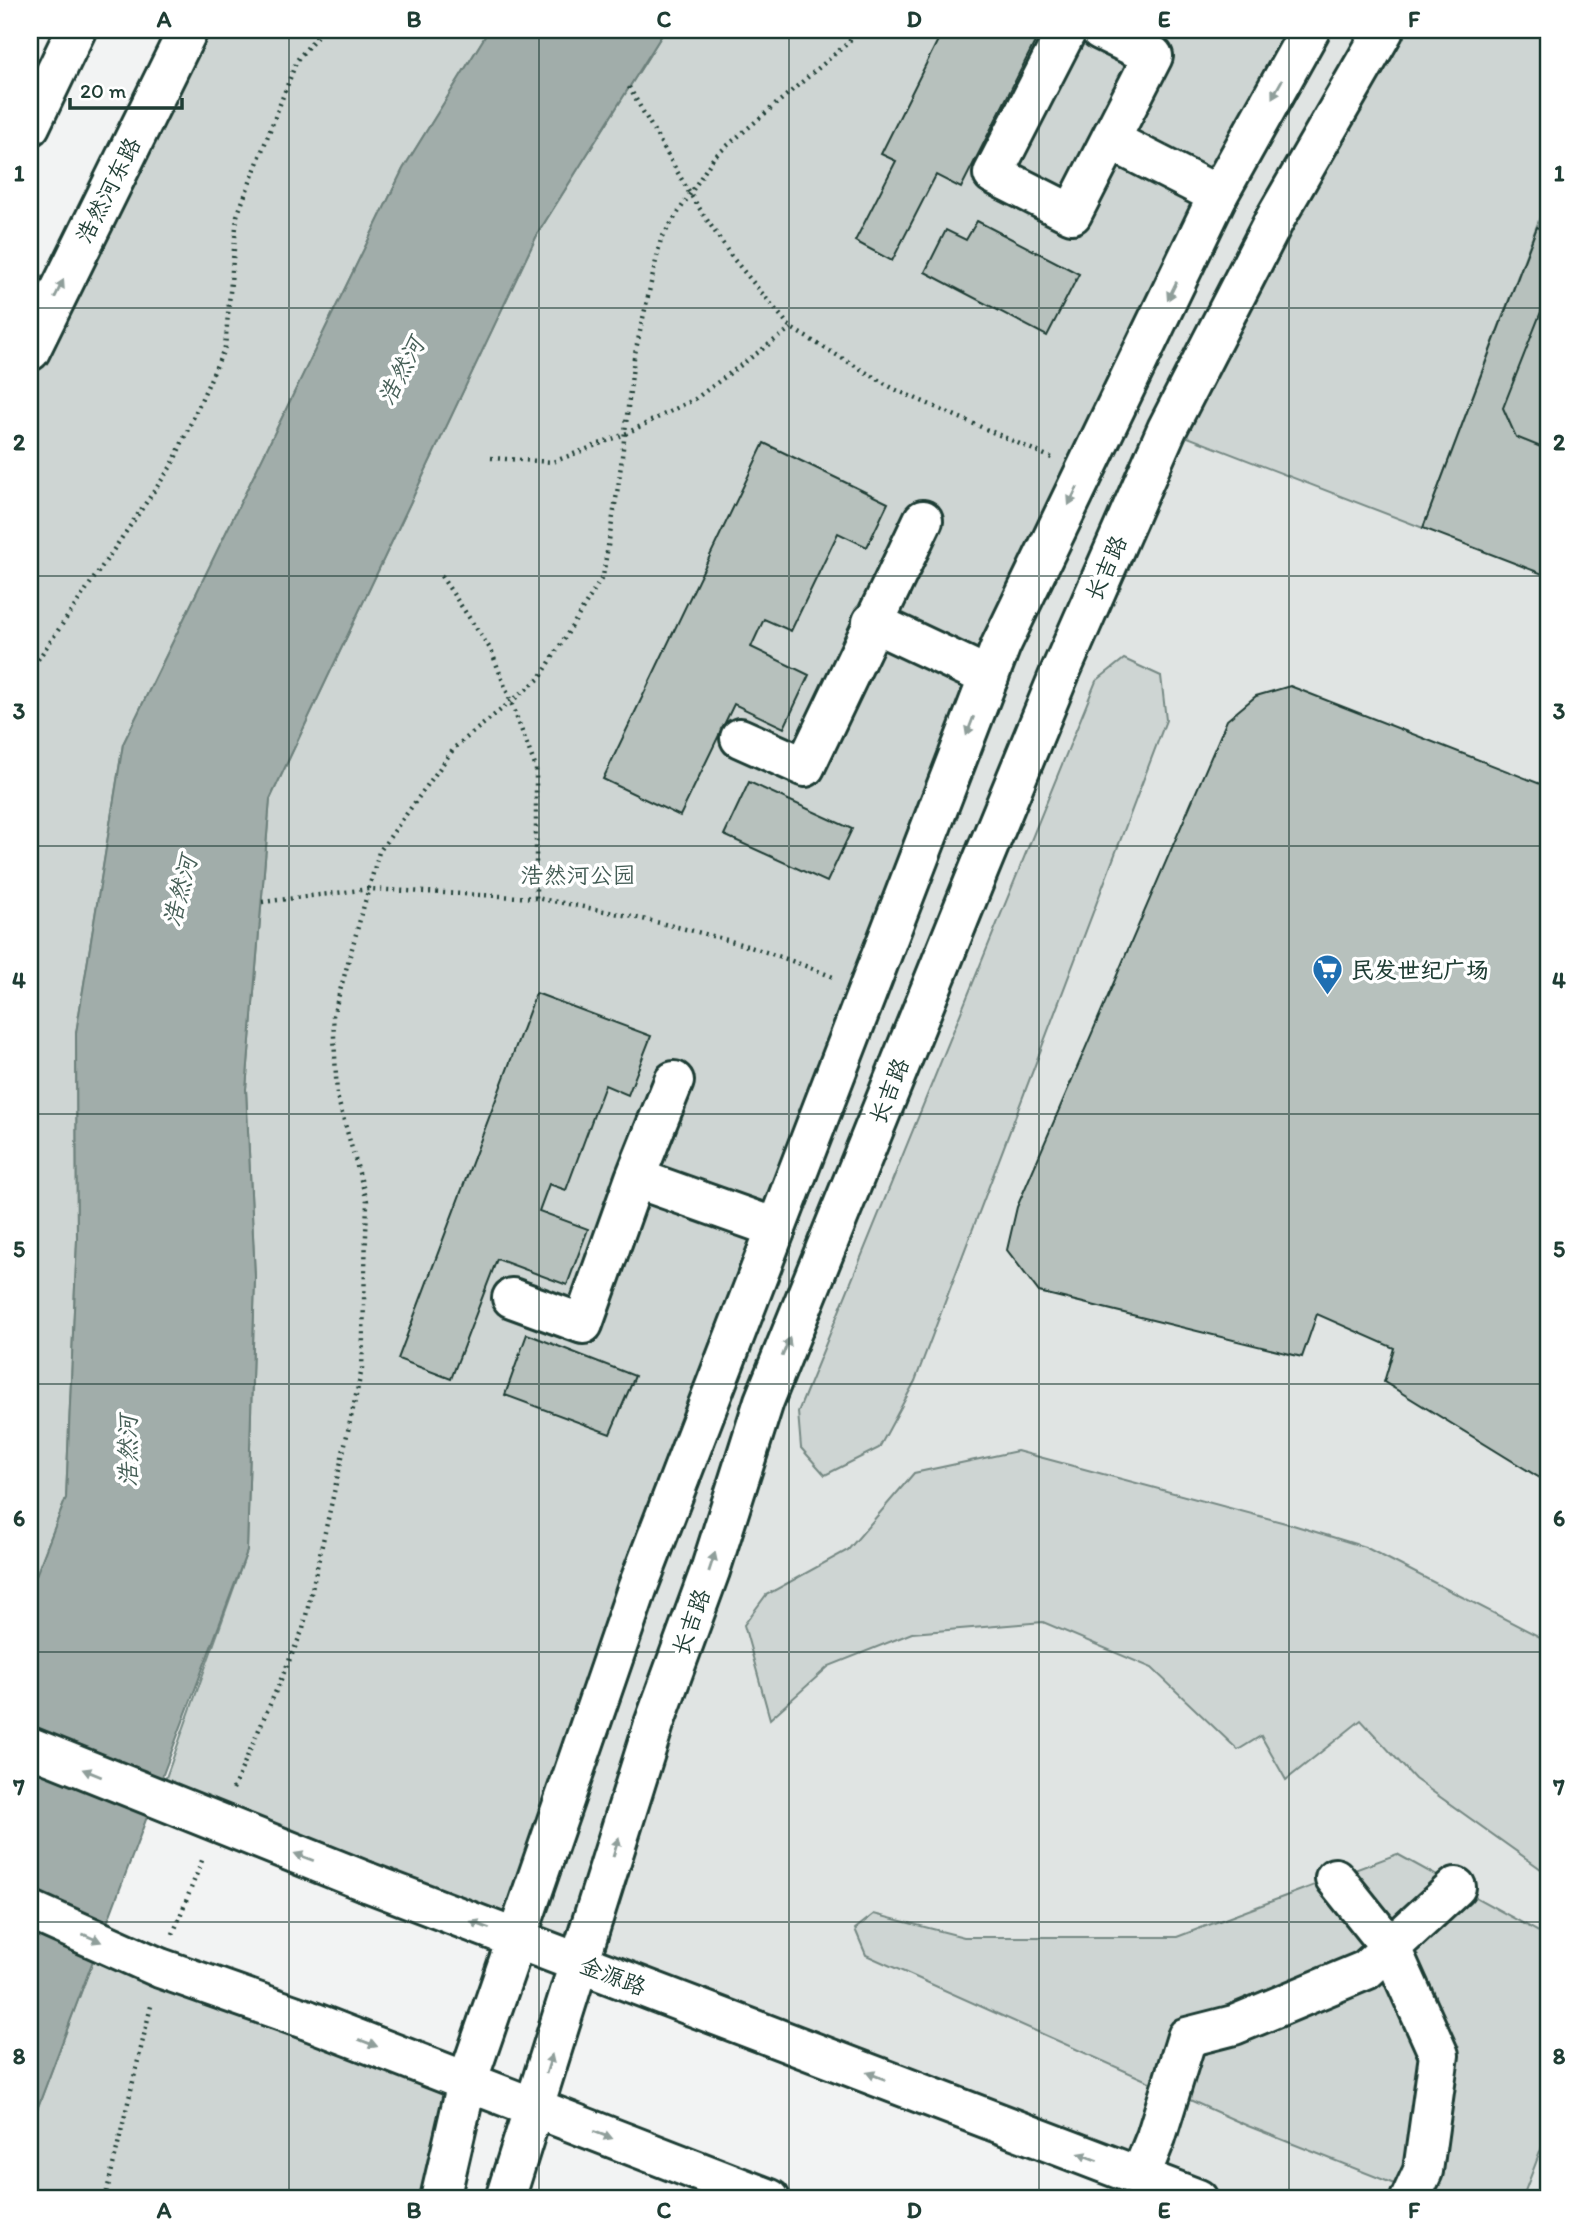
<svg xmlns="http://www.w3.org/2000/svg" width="1578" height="2229" viewBox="0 0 1578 2229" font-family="Itim,'LXGW WenKai TC',sans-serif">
<rect width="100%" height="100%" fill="#f2f3f3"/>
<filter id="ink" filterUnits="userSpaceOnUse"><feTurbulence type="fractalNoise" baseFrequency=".0143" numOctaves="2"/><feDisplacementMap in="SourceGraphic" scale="14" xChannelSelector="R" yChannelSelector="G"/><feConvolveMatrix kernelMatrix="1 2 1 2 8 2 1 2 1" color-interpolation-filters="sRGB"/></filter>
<g filter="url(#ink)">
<path fill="#e0e4e3" d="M1310 30H1548V2199H1196L516 1939 1001 645Z"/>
<path fill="#ced5d3" stroke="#768984" stroke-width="2" d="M188 30H489L403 169 123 744 76 1033 77 1240 66 1498 30 1591V351Z
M665 30H1310L1001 645 516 1939 158 1800 247 1551 255 1277 246 1089 270 799 538 233Z
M1384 30H1548V196L1423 528 1167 429Z
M1124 659 1161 676 1166 720 915 1381 879 1448 825 1475 801 1448 798 1412 1096 681Z
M1017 1451 1293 1525 1365 1547 1548 1641V1874L1415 1779 1361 1720 1286 1780 1261 1736 1238 1750 1152 1668 1043 1622 912 1633 829 1666 770 1719 744 1625 766 1595 848 1550 914 1473Z
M1397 1854 1548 1937V2131L1522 2199H1432L1248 2126 866 1955 855 1929 874 1914 964 1937H1177Z
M100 1941 467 2082 440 2199H30V2128Z"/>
<path fill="#a1adaa" stroke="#6d807b" stroke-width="2" d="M489 30H665L538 233 270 799 246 1089 255 1277 247 1551 30 2128V1591L66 1498 77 1240 76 1033 123 744 403 169Z"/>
<path fill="#b7c1bd" stroke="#1f3d34" stroke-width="2" d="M943 30H1041L961 188 936 175 892 261 855 241 896 161 881 154Z
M977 221 1079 274 1047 336 925 272 946 230 966 240Z
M1537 227 1548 231V576L1423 528Z
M1548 294V450L1516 437 1503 408Z
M764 443 888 503 867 547 838 533 791 631 764 619 751 647 809 675 784 728 734 704 680 816 603 779Z
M1290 686 1548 787V1483L1384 1382 1394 1348 1317 1314 1302 1357 1039 1292 1007 1250 1017 1207 1227 720 1256 696Z
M749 782 852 829 827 882 724 835Z
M536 993 651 1036 628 1095 605 1085 566 1190 549 1184 539 1211 588 1229 567 1285 497 1259 451 1379 398 1359Z
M527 1334 635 1376 610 1434 505 1395Z"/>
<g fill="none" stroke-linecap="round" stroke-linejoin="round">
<defs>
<path id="street" d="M1067 30 993 174 1072 214 1153 56 1100 30
M1110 140 1218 195
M872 622 989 677
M740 738 805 767 923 520
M635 1178 776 1228
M512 1298 583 1324 635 1178 674 1081
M1335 1878 1391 1948 1439 2055 1423 2171 1410 2199
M1140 2177 1156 2137 1187 2037 1234 2025 1366 1970 1456 1887"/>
<path id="secondary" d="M30 126 76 30
M30 351 188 30
M367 1882 1198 2199
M305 2019 770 2199
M440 2199 467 2082 637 1589 1001 645 1218 195 1310 30
M505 2199 654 1724 710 1571 764 1401 980 867 1059 675 1167 429 1275 219 1384 30"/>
</defs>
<use href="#street" stroke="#1f3d34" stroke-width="44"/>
<use href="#secondary" stroke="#1f3d34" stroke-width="44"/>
<path stroke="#1f3d34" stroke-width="4.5" stroke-dasharray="2 5" stroke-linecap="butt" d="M629 87 690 194 731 256 791 328 894 389 1052 458
M491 458 553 462 625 434 695 399 791 328
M441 576 491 650 536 768V898C639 917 735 936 833 977
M30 671 172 465 225 347 237 216 297 60 322 30
M262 902 369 889 536 898
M233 1789 303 1629 362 1369 367 1201 337 1096 333 1016 379 852 455 747 540 678 603 576 619 481 634 358 661 239 714 157 849 42 855 30
M173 1934 203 1858
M105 2199 151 2006"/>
<use href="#street" stroke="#fff" stroke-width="38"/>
<use href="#secondary" stroke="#fff" stroke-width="38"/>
<defs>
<path id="secondary-bridge" d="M30 1747 367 1882
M30 1910 160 1968 305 2019"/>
</defs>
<use href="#secondary-bridge" stroke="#1f3d34" stroke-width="44" stroke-linecap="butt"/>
<use href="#secondary-bridge" stroke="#fff" stroke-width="38"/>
</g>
<defs><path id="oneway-solid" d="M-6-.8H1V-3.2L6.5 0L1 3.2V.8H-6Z" transform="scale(1.75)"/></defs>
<g fill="#8f9e9a">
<use href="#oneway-solid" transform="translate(1277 89) rotate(119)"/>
<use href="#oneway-solid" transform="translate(59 289) rotate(-64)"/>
<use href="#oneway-solid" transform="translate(1172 291) rotate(116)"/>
<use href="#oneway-solid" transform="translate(1073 496) rotate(116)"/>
<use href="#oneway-solid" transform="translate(970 726) rotate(111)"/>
<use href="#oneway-solid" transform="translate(786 1347) rotate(-68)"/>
<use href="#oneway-solid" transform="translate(712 1562) rotate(-72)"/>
<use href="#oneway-solid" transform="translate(92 1773) rotate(-158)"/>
<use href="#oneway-solid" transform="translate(616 1847) rotate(-73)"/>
<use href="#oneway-solid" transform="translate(304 1857) rotate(-159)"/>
<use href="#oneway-solid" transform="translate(480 1925) rotate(-159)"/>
<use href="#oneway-solid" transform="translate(92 1938) rotate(23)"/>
<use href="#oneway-solid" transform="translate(368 2043) rotate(21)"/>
<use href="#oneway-solid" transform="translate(549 2064) rotate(-73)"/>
<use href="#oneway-solid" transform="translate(876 2076) rotate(-159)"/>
<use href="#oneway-solid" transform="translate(603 2135) rotate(21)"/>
<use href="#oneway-solid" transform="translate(1088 2157) rotate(-159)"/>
</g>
</g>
<path fill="none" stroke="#1f3d34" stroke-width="2" stroke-opacity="0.55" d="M289 30V2199M539 30V2199M789 30V2199M1039 30V2199M1289 30V2199M30 308H1548M30 576H1548M30 846H1548M30 1114H1548M30 1384H1548M30 1652H1548M30 1922H1548"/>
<defs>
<symbol id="supermarket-pin" viewBox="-11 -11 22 30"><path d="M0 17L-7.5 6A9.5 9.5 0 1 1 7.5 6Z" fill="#1f6fb2" stroke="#fff"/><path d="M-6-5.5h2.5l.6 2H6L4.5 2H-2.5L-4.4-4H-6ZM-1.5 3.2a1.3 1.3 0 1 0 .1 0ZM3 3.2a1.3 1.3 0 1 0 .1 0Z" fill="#fff"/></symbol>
</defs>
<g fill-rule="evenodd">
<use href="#supermarket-pin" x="1310" y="952" width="35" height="47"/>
</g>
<g text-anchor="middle" stroke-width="7" stroke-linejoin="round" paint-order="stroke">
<g font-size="23" fill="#1f3d34" stroke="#fff">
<text transform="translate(108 190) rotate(-63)" y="8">浩然河东路</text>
<text transform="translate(1106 568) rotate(-66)" y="8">长吉路</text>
<text transform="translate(889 1091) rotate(-68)" y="8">长吉路</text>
<text transform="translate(691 1622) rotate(-70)" y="8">长吉路</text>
<text transform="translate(613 1976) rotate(21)" y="8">金源路</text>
</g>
<g font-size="23" fill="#425b54" stroke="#fff">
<text x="578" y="883">浩然河公园</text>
</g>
<g font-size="23" font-weight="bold" fill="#1f3d34" stroke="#fff" text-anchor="start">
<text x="1351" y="978">民发世纪广场</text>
</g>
<g font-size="24" font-style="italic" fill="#465f57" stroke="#fff">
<text transform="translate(401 371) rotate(-62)" y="8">浩然河</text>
<text transform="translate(180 891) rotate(-75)" y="8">浩然河</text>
<text transform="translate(128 1451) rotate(-90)" y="8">浩然河</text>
</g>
</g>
<rect width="1578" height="2229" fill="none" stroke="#fff" stroke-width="77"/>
<path d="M70 98v10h112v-10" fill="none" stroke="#1f3d34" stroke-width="3.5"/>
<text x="80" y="98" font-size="21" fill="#1f3d34" stroke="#ffffff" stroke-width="5" paint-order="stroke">20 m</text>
<rect x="38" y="38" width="1502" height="2152" fill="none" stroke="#1f3d34" stroke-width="2.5"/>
<g font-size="23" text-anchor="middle" font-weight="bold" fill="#1f3d34">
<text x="164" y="27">A</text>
<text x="414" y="27">B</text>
<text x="664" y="27">C</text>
<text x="914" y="27">D</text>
<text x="1164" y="27">E</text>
<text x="1414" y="27">F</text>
<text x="19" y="181">1</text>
<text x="1559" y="181">1</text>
<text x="19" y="450">2</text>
<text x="1559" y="450">2</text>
<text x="19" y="719">3</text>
<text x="1559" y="719">3</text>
<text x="19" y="988">4</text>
<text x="1559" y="988">4</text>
<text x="19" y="1257">5</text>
<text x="1559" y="1257">5</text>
<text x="19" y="1526">6</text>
<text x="1559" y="1526">6</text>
<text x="19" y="1795">7</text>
<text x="1559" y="1795">7</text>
<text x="19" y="2064">8</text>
<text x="1559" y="2064">8</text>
<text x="164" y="2218">A</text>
<text x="414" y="2218">B</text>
<text x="664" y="2218">C</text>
<text x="914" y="2218">D</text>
<text x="1164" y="2218">E</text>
<text x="1414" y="2218">F</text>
</g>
</svg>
